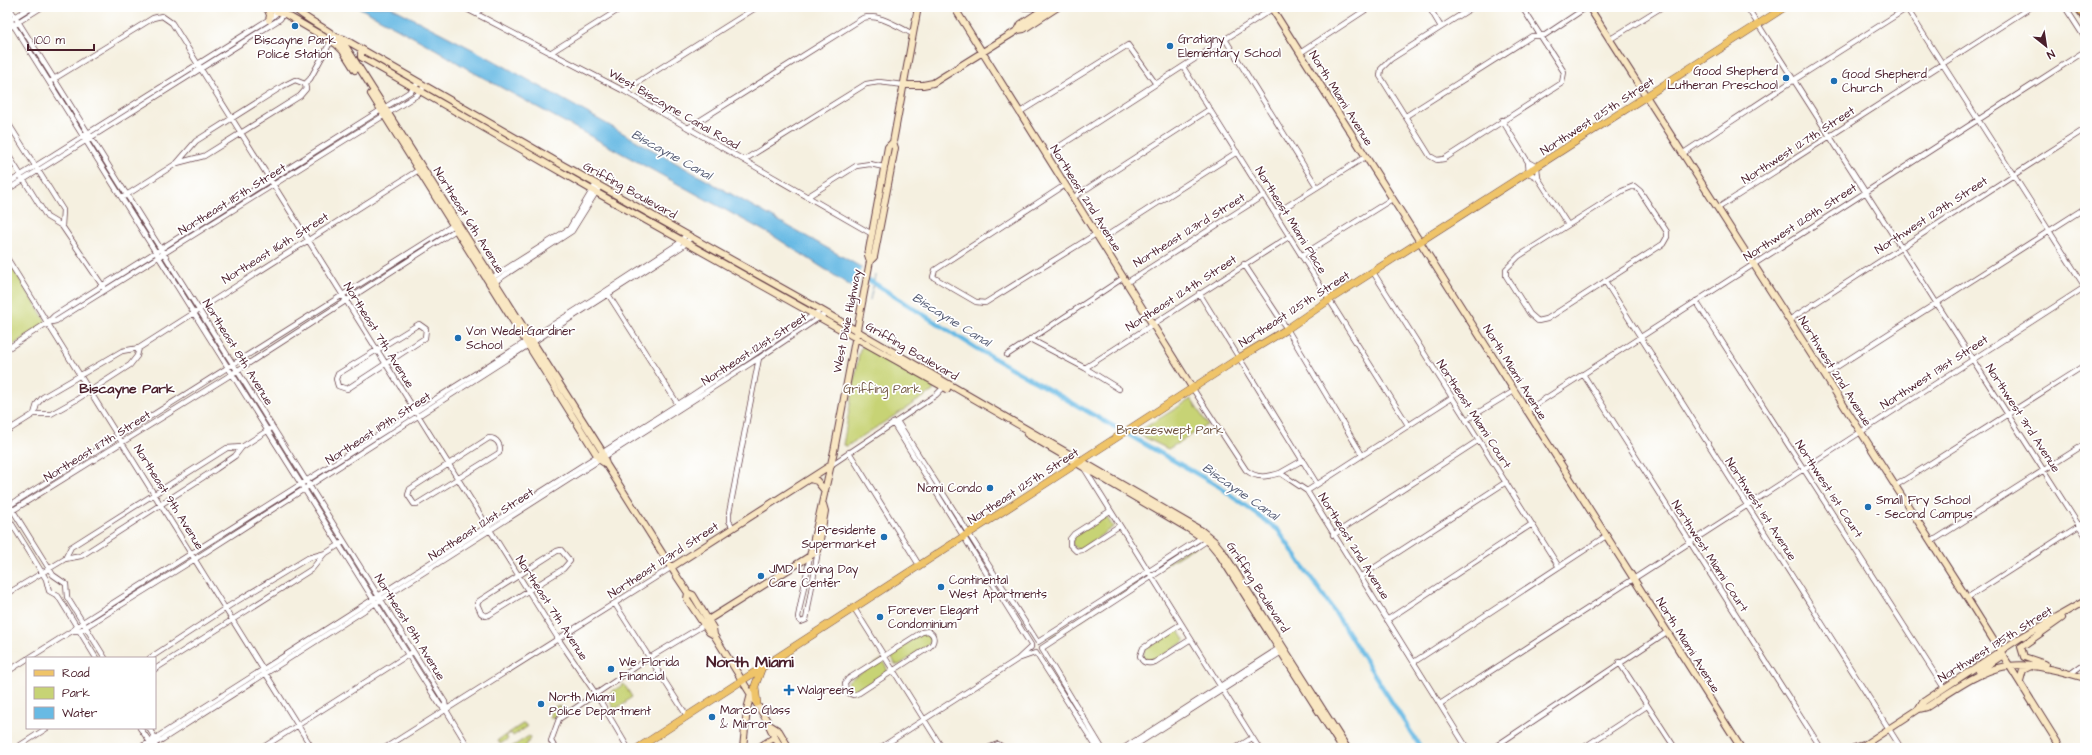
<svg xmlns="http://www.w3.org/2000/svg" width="2092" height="755" viewBox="0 0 2092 755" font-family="'Architects Daughter',sans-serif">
<rect width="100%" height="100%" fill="#fff"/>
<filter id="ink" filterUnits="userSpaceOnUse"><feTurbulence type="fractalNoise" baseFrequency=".025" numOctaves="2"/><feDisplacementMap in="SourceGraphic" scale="8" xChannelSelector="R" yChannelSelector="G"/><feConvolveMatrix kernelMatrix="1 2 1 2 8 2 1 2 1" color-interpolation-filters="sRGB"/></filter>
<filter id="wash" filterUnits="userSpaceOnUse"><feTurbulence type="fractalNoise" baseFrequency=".012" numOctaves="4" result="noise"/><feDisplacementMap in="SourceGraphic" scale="16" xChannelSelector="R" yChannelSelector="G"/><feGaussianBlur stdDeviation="0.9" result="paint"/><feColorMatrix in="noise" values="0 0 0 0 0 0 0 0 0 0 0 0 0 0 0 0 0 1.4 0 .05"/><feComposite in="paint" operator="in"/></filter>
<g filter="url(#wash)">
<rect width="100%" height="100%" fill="#f5f0e0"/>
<path fill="#c7d375" stroke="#887950" d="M7 258 47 323 7 349Z
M864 346 934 384 933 391 847 446 843 445 860 349Z
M1191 399 1208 425 1168 449 1136 433Z
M1106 516 1113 527 1083 548 1077 549 1072 544V537Z
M1197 543 1199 544 1154 572V570Z
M1142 578 1144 580 1050 640 1049 638Z
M1176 629H1178L1185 640 1182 643 1156 660 1147 662 1143 658 1144 650Z
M927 633 932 639 928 646 899 665 895 664 891 655 920 634Z
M881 660 884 661 888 672 855 693 848 691V681Z
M624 684 632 697 626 701V703L614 709 607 695Z
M556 706 566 708 558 713 554 719 550 718 551 709Z
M524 723 527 727 513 736 511 733 506 736 508 739 500 744 498 740Z
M529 736 530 738 525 748H510Z"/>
<path fill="#68bae4" stroke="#596c88" d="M358 7H391L493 60 875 275 870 300 857 290 775 237 471 71 437 50Z"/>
<path fill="#f5f0e0" d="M861 267 875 273 869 302 857 292Z"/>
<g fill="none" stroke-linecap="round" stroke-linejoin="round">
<path stroke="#68bae4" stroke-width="4.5" d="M869 280 976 348 1220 487 1278 530 1336 614 1421 748"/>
</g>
</g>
<g filter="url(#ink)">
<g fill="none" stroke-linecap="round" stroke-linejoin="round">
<defs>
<path id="street" d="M9 7 445 702 446 710 469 748
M463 7 624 91 872 234
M1429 7 1441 27
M1473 7 1391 59 1381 69 1380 76 1430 156 1437 160 1444 159 1562 83 1564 72 1522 7
M1747 7 2085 535
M1906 7 2085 287
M2065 7 2085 38
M475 13 485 7
M7 15 427 685 440 705 446 710
M7 22 31 7
M7 29 42 7
M1225 39 1317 187
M1609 40 1662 7
M550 53 623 7
M1300 53 1370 7
M1183 67 1408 425
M49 82 153 18 162 16 172 23 559 640 596 694 628 748
M305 84 310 79 331 41
M624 91 757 7
M1020 112 1128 45 1156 84
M1406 116 1532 36 1545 35 1587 7
M1502 120 1528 162 1537 167 1538 178 1568 225
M7 124 10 126 63 210 62 226
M688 128 863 18C879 13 898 27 913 34
M7 153 47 217 62 226 104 288
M1682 154 1794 80 1909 7
M1046 155 1272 9
M744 160 866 84 879 82 904 85
M1528 162 1529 173 1538 178
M7 184 271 18 279 11
M1065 185 935 270 933 277 976 302 985 303 1096 234
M1634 186 1640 191 1667 232V237L1663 244 1547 319 1538 321 1530 314 1506 276V269L1519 256 1622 191Z
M7 190 280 19 286 11
M125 196 177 163 196 141 283 86 295 80 305 84 306 89 300 96 204 156 177 163
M807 197 856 166 870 164 884 167
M1074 197 1210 109
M1718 208 2031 7
M1276 213 1365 157
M1100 240 1237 152
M1301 256 1392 199
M7 258 312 748
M1244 264 1287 329 1362 455
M1373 272 1559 567
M490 279 569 229 596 184
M1605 281 1901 748
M493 283 572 231 600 186
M1126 283 1264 195
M1199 293 1317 484
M608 294 679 406
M1696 301 1944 688
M1789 320 2085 129
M47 323 56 321 388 113 417 95 424 87
M419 324 426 329 425 338 347 389 338 386 336 379 338 374Z
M1030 339 1085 368 1119 389
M7 349 47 323 54 316 411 91 418 83
M1007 355 1123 278
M1085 368 1290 236
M1583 374 1821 748
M1824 375 2085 208
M1193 389 1246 470C1257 479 1267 477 1280 473L1307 491 1467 748
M1526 411 2085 51
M34 414 37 404 43 397 122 351 139 348 420 169
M1466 420 1514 391
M897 421 1037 641
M893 423 1031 645
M7 431 34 414H51L76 400 130 365 137 356 139 348
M489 438C497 438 502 446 499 453L417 504H414L408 495 410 489Z
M849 452 919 565
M831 465 936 395 946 385
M1084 468 1259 748
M1280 473 1303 460
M1895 486 2085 365
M1307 491 1451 398
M7 501 53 575 66 584 67 597 105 658
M7 507 455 224
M1110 511 1074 534 1070 539V545L1076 551 1082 550 1119 526
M7 514 232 374 459 228
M7 516 46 579 49 591 58 596 96 658
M733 528 729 521V513L759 358
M1333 535 1479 440
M1931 542 2085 444
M561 550 570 561 563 569 489 615 485 616 481 613 477 604 479 601 557 551Z
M810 556 798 617 799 620 801 622 806 620 818 551
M65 559 71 547 227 448 242 447
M1360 577 1506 482
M7 594 65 559 81 556 216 469 235 456 242 447 270 429
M1967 598 2085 522
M615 604 687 716
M854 608 942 748
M1387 620 1532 524
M1181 624 1143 648 1140 656C1142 663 1148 665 1155 662L1191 639
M72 631H79L195 559 683 246 691 237
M928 631C936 635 935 643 928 648L859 693 853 695 846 692 845 683 848 679 922 632Z
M1038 642 1204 536
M1042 648 1208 540
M1042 649 1102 748
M1036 653 1097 748
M29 658 72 631 83 622 606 291 678 244 686 235
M150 658 229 606 308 558 326 553 342 543
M1018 659 1031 647
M1414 662 1606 536
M1619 662 1675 748
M155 669 312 569 324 554
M7 672 27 659
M2070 674 2085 663
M1440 704 2085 287
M140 728 152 745 158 748
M149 728 155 738
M144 745H152L163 739 759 358 826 313
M16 748 47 728
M140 748 691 396 821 310
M262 748 411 653
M385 748 672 567
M555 748 551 741 559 719 649 658 704 625
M880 748 1018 659 1035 653
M988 748 998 744 1004 748
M1124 748 1281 647
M1131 748 1283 651
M1236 748 1252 738
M1493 748 1667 632
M1583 748 1647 706"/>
<path id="secondary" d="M263 7 285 14
M281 7 285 14 336 44 343 51 355 70
M293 7C309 23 332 29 346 47L602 451 606 464 676 575 688 593 693 595 713 628 714 635 766 719 773 734 781 748
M954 7 1193 389
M1025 7H1046
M1271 7 1741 748
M1589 7 1967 598 2061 748
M267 8 270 15 269 20
M1018 30 1021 24 1047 7
M336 37 344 39 559 163 821 310 1202 531 1214 541 1223 552 1347 748
M361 49V57L592 190 947 389
M904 85H923L933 83 1018 30 1024 29 1058 7
M371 94 600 460 606 464
M870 261 868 255 888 147 893 142 918 7
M1027 434 1189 529 1210 543 1219 554 1342 748
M810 479 817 481 825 491
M810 556 834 451 870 261 874 257 895 148 893 142
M672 567 831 465
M688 593 687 599 709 632 714 635
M708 620 818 551 825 511 823 504
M2045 664 2024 657 2021 647 2062 618
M1979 671 2003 655
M2020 681 2023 670 2031 666
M1919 709 1923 702 2020 638 2085 601
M771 726 779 731 789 748
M743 748 747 709 751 694
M758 748 775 737
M1854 748 1864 745 1919 709 1927 707C1996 662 2004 655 2085 678"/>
<path id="primary" d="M757 703 755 686 762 667
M638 748 1239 358 1287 329 1329 300 1785 7"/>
<path id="highway" d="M2078 7 2085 16"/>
</defs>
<use href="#street" stroke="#643e46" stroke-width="6"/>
<use href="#secondary" stroke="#643e46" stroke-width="8"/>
<use href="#primary" stroke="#643e46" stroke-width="8"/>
<use href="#highway" stroke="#643e46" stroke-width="10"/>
<use href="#street" stroke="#fff" stroke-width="4.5"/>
<use href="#secondary" stroke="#f9e7c3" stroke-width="6"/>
<use href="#primary" stroke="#efc469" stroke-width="7"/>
<use href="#highway" stroke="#efc469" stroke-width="8"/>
</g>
</g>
<g fill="#1f6fb2" stroke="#fff" stroke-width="1.5">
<circle cx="295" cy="26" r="4"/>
<circle cx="1170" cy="46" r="4"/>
<circle cx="1786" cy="78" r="4"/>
<circle cx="1834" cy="81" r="4"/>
<circle cx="458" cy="338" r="4"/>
<circle cx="990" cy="488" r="4"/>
<circle cx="1868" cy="507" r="4"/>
<circle cx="884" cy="537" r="4"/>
<circle cx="761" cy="576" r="4"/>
<circle cx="941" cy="587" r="4"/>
<circle cx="880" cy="617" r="4"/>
<circle cx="611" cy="669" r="4"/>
<path d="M787 684h4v4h4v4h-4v4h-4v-4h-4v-4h4z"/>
<circle cx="541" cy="704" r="4"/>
<circle cx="712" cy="717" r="4"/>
</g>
<g text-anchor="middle" stroke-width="3.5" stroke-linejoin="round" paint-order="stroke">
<g font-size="12" fill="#4a1f2b" stroke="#fff" text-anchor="start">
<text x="1178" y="43">Gratigny<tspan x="1178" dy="14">Elementary School</tspan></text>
<text x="295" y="44" text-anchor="middle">Biscayne Park<tspan x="295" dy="14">Police Station</tspan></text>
<text x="1778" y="75" text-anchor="end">Good Shepherd<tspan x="1778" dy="14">Lutheran Preschool</tspan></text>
<text x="1842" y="78">Good Shepherd<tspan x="1842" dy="14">Church</tspan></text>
<text x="466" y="335">Von Wedel-Gardiner<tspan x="466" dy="14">School</tspan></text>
<text x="982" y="492" text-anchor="end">Nomi Condo</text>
<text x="1876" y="504">Small Fry School<tspan x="1876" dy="14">- Second Campus</tspan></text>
<text x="876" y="534" text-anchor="end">Presidente<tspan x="876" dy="14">Supermarket</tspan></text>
<text x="769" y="573">JMD Loving Day<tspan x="769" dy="14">Care Center</tspan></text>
<text x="949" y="584">Continental<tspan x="949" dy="14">West Apartments</tspan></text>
<text x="888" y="614">Forever Elegant<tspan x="888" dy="14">Condominium</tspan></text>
<text x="619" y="666">We Florida<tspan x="619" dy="14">Financial</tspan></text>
<text x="797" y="694">Walgreens</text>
<text x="549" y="701">North Miami<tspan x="549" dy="14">Police Department</tspan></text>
<text x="720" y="714">Marco Glass<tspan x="720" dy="14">&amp; Mirror</tspan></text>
</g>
<g font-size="12" fill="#4a1f2b" stroke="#fff">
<text transform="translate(1341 98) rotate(58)" y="4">North Miami Avenue</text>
<text transform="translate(674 109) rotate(30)" y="4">West Biscayne Canal Road</text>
<text transform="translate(1597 116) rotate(-33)" y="4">Northwest 125th Street</text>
<text transform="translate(1798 145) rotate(-33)" y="4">Northwest 127th Street</text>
<text transform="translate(630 190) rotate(29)" y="4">Griffing Boulevard</text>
<text transform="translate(1086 198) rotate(58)" y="4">Northeast 2nd Avenue</text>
<text transform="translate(232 199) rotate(-32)" y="4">Northeast 115th Street</text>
<text transform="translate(1931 215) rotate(-33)" y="4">Northwest 129th Street</text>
<text transform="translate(469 220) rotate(58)" y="4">Northeast 6th Avenue</text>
<text transform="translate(1291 220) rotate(58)" y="4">Northeast Miami Place</text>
<text transform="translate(1800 222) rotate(-33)" y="4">Northwest 128th Street</text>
<text transform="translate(1189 230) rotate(-32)" y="4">Northeast 123rd Street</text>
<text transform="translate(275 248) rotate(-32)" y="4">Northeast 116th Street</text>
<text transform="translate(1181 293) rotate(-33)" y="4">Northeast 124th Street</text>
<text transform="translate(1294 309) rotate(-33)" y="4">Northeast 125th Street</text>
<text transform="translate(847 321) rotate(-79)" y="4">West Dixie Highway</text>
<text transform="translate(379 335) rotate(58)" y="4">Northeast 7th Avenue</text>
<text transform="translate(754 349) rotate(-33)" y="4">Northeast 121st Street</text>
<text transform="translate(912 351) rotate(30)" y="4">Griffing Boulevard</text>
<text transform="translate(238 352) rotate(58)" y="4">Northeast 8th Avenue</text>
<text transform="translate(1835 371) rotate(58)" y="4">Northwest 2nd Avenue</text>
<text transform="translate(1515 372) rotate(58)" y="4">North Miami Avenue</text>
<text transform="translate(1934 372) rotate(-33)" y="4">Northwest 131st Street</text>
<text transform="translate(1474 414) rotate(57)" y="4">Northeast Miami Court</text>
<text transform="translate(2023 418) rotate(57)" y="4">Northwest 3rd Avenue</text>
<text transform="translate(378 428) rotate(-33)" y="4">Northeast 119th Street</text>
<text transform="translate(97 446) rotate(-32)" y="4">Northeast 117th Street</text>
<text transform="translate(1023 486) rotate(-33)" y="4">Northeast 125th Street</text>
<text transform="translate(1829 489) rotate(57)" y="4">Northwest 1st Court</text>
<text transform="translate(169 497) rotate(58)" y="4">Northeast 9th Avenue</text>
<text transform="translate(1761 509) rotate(57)" y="4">Northwest 1st Avenue</text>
<text transform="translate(481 524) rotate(-33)" y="4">Northeast 121st Street</text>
<text transform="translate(1354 546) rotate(58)" y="4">Northeast 2nd Avenue</text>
<text transform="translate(1710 556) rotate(57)" y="4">Northwest Miami Court</text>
<text transform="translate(663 560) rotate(-33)" y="4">Northeast 123rd Street</text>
<text transform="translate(1258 587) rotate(57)" y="4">Griffing Boulevard</text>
<text transform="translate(552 608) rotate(57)" y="4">Northeast 7th Avenue</text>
<text transform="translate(410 627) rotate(58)" y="4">Northeast 8th Avenue</text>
<text transform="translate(1995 644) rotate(-32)" y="4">Northwest 135th Street</text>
<text transform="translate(1688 645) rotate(58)" y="4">North Miami Avenue</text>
</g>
<g font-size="12" fill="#705541" stroke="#fff">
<text x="882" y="393">Griffing Park</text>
<text x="1170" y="434">Breezeswept Park</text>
</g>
<g font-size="13" font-style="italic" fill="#565d75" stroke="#fff">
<text transform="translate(672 154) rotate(29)" y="5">Biscayne Canal</text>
<text transform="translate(952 319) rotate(32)" y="5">Biscayne Canal</text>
<text transform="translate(1241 491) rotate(35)" y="5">Biscayne Canal</text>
</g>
<g font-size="14" font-weight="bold" fill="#4a1f2b" stroke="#fff">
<text x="127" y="393">Biscayne Park</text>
</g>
<g font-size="16" font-weight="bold" fill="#4a1f2b" stroke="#fff">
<text x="750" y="667">North Miami</text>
</g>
</g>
<rect width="2092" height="755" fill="none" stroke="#fff" stroke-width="24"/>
<rect x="26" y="657" width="130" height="72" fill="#ffffff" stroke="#b7a5aa"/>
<rect x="34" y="670" width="20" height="6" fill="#efc469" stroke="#b7a5aa"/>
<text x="62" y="677" font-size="12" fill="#4a1f2b">Road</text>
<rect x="34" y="687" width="20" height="12" fill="#c7d375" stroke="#b7a5aa"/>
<text x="62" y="697" font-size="12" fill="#4a1f2b">Park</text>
<rect x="34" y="707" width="20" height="12" fill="#68bae4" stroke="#b7a5aa"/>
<text x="62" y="717" font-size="12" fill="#4a1f2b">Water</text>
<g transform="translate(2046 46) rotate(150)" stroke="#ffffff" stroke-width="3" paint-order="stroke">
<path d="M0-3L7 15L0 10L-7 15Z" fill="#4a1f2b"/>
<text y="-6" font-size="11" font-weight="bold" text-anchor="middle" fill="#4a1f2b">N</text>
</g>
<path d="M28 44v6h66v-6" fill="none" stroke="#4a1f2b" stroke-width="2"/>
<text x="34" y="44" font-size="12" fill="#4a1f2b" stroke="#ffffff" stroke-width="3" paint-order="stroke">100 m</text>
</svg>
